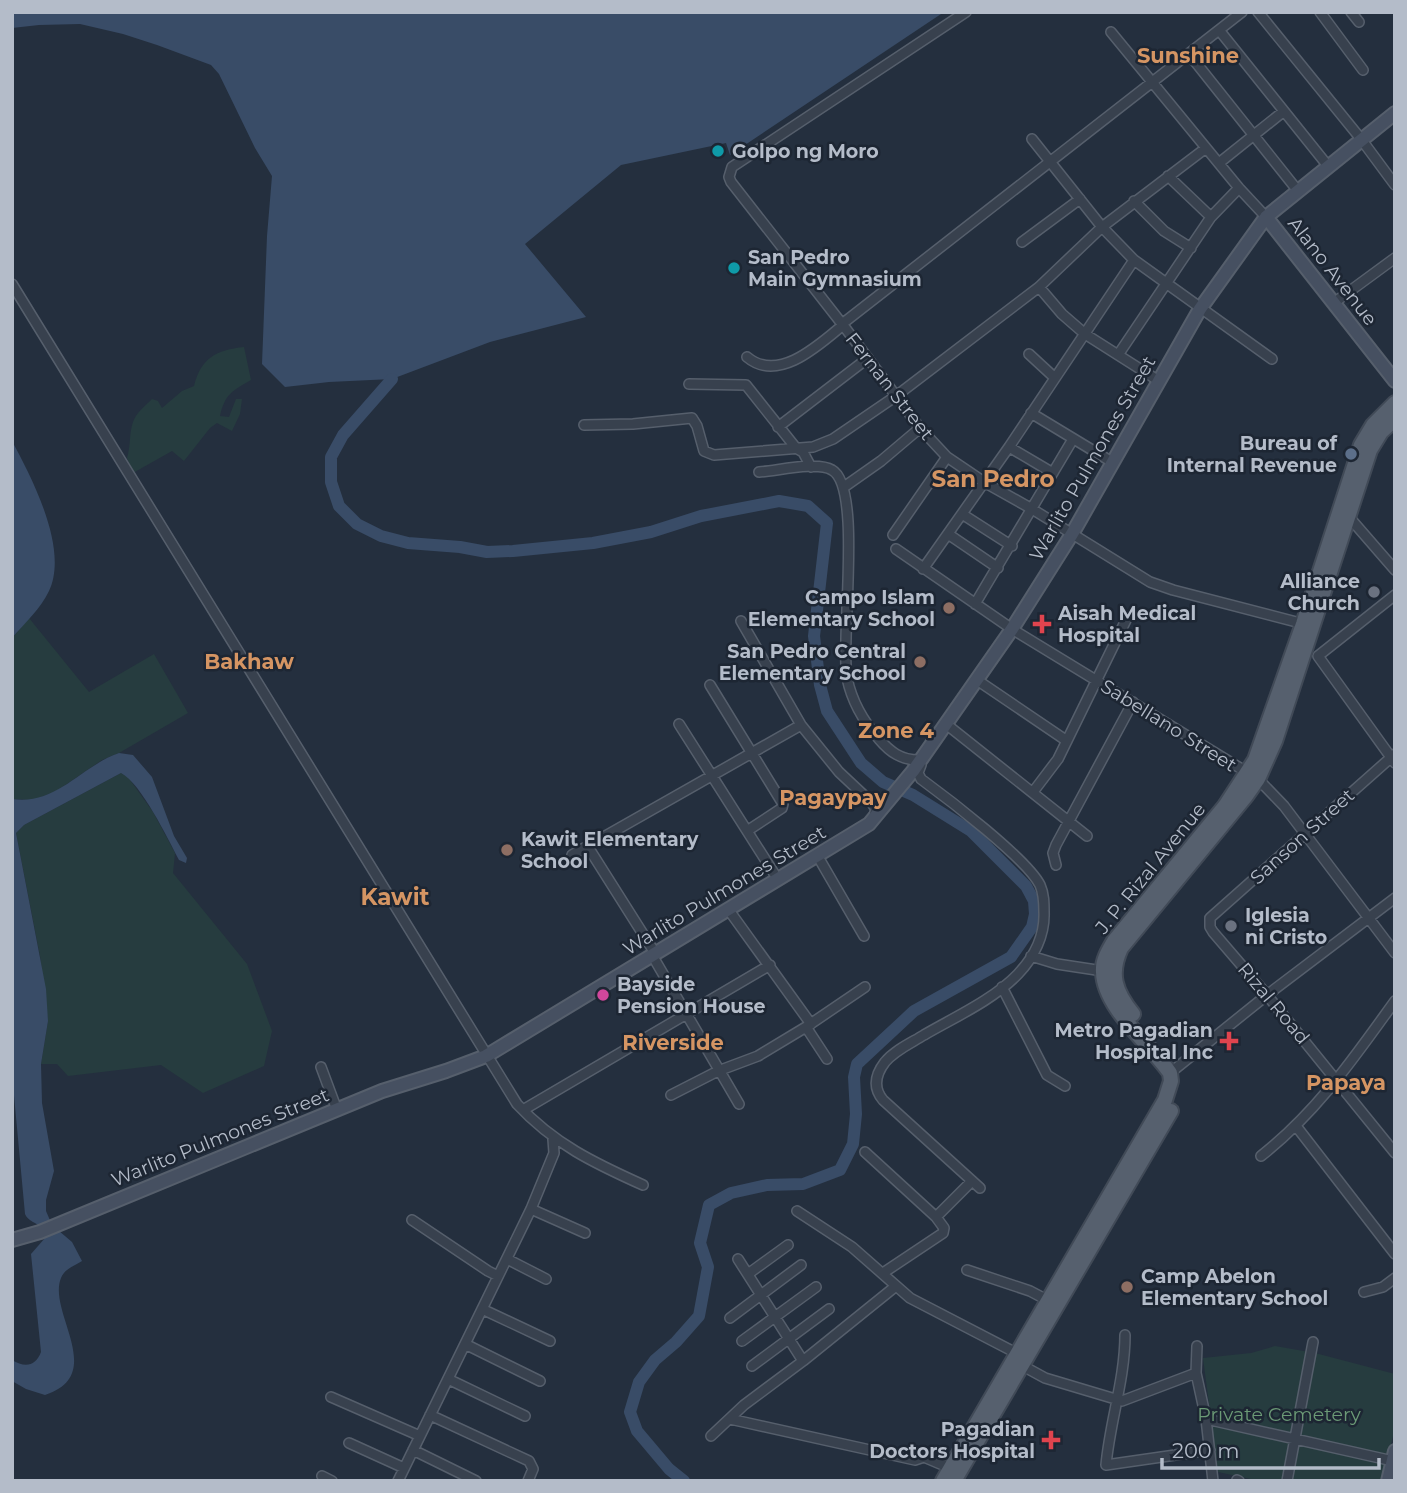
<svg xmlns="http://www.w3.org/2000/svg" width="1407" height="1493" viewBox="0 0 1407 1493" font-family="Montserrat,sans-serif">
<rect width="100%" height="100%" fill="#242f3e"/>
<path fill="#263c3f" d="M244 347 251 380C232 391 225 394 220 416L229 417 236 399H242L240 414 232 431 217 423 210 428 184 461 172 451 133 473 127 458C131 445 129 433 133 422 136 413 145 406 152 399L158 401 162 408 182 391 194 386C201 358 216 350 244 347Z
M29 618 89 692 154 654 188 713 119 753 102 760 55 792 33 800 12 799V638Z
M121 773 128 777 153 812 175 853 173 873 247 964 272 1031 264 1066 203 1093 161 1065 68 1076 57 1064H41L48 1021 40 956 16 833 24 825Z
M1275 1346 1315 1353 1395 1374V1428L1382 1481H1260L1218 1472 1203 1358 1251 1353Z"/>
<path fill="#394c67" d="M12 12H944L730 155 726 143 621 165 525 244 586 317 490 342 392 379 329 382 285 387 262 364 267 236 272 176 255 148 219 74 211 65 157 45 123 34 80 24 39 25 12 28Z
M12 441C32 478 69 549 49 591 41 608 25 623 12 638Z
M119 753 133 755 152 777 174 836 187 858 186 863 179 860C168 839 141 783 121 773L24 825 16 833 46 989 48 1021 41 1064 42 1103 54 1171 46 1200V1211L52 1225 72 1242 82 1261C75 1266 65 1268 61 1278 47 1312 108 1375 45 1395L26 1389 12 1381V1360C25 1368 36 1366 41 1352L31 1254 45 1238C43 1221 30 1225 25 1214L12 1074V799C56 806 81 766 119 753Z"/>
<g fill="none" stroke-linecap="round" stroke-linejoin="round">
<path stroke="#394c67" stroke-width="12" d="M392 379 343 435 331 457V482L339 506 357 524 381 536 408 543 460 547 487 552 513 551 593 543 651 532 701 516 779 501 808 506 827 523 814 636 820 685 827 711 861 763 883 782 913 795 971 831 1026 886 1034 901 1035 914 1032 927 1011 957 914 1011 857 1064 854 1077 856 1114 853 1144 840 1170 803 1184 767 1185 731 1193 709 1205 700 1243 708 1267 699 1316 676 1342 655 1360 639 1382 630 1412 637 1431 669 1469 684 1481"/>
<defs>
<path id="street" d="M966 12 732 167 729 177 731 182 846 329 920 428 947 457 984 482 1032 509 1150 582 1173 590 1308 625
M1258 12 1361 139 1395 185
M1320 12 1363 70
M1351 12 1359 22
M1219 30 1328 166
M1111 32 1239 188 1266 217
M1189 54 1298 191
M1032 139 1102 227 1134 260 1272 359
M1219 163 1284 111
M1168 176 1211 217
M1134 201 1164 231 1191 248
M1022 242 1080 199
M12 284 517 1104C554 1144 594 1163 643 1185
M1039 287 1062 314 1085 334 1159 381
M1335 302 1395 258
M842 324 1242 12
M1029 354 1055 378
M1118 355 1211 217 1239 188
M747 357C778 383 818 346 843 325
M689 384 746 385 796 448 803 452 811 467
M1031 413 1112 462
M584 425 633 424 692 418 697 426 704 451 714 455 813 447 833 439 896 396 1039 287 1102 227 1206 148
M778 427 868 358
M1009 447 1053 473
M759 472C777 471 817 461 832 470 863 487 840 641 847 678 852 702 863 721 879 739 890 752 901 760 919 760
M844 487 881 461 920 428
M962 514 1012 546
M1344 516 1349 517 1395 570
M948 534 998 568
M893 535 947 457
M896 549 1012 629 1258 779 1284 806 1395 953
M923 569 1009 447 1134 260
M975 604 1073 439
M741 621 801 725 839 772 871 802 876 809 874 816
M1318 656 1395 763
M1318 656 1395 595
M977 680 1067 741
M710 685 783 804 782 808 747 831
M679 724 777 878
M946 724 1087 836
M1395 754 1210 918V927L1213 932 1267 995 1395 1153
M921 765 918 773 921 779C947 798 1027 859 1040 885 1044 894 1044 903 1044 912 1045 935 1034 957 1018 974 993 1000 955 1017 924 1035 911 1043 895 1050 885 1062 875 1075 873 1088 883 1100L980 1188
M1033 792 1058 759 1127 618
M588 847 655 953
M572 855 801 725
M817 855 864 936
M1056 865 1053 853 1056 845 1133 702
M728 909 811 1024
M652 955 739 1104
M1031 956 1057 964 1103 971
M1002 987 1047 1075 1065 1086
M806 1027 827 1059
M321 1067 337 1110
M1170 1073 1267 995 1395 898
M671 1095 718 1071 758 1056 806 1027 865 987
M523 1110 770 965
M1296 1126 1395 1254
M865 1152 936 1217 944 1228 943 1233 883 1273
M1261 1156C1317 1112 1353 1059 1395 1001
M531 1209 585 1233
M797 1211 852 1247 910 1298 1020 1355
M936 1217 972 1181
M412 1220 488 1271 498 1276
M507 1259 546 1279
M738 1259 803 1361
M967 1270 1030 1291 1049 1301
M748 1274 788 1245
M1364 1292 1383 1287 1395 1278
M482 1309 550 1341
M730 1318 801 1265
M1125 1335C1125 1379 1110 1421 1106 1465L1210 1450
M742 1341 816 1287
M465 1344 540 1381
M1197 1346 1196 1373 1206 1419 1213 1481
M752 1366 829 1309
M1023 1366 1045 1378 1122 1401 1196 1373
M448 1379 525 1416
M331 1397 420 1436
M430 1415 529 1461 533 1469 528 1481
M730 1419 915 1460 924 1457 950 1468
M1206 1419 1393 1461
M711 1436 744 1405 803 1361 896 1286
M349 1443 404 1468
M413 1450 476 1481
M322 1476 332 1481
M1237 1480 1239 1481
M398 1481 531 1209 554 1153 553 1139
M1287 1481 1313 1342"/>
<path id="secondary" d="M1266 217 1395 381
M12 1240 40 1232 382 1091 446 1071 486 1056 869 824 913 771 1012 629 1072 534 1200 309 1266 217 1395 113
M1388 1481 1395 1451"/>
<path id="primary" d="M1133 1014C1115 992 1109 974 1121 948L1246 796 1258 779 1275 741 1370 450 1381 432 1395 419
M943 1481 1165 1100 1171 1081 1170 1073C1150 1044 1104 1008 1103 972 1102 961 1108 951 1114 941L1225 806 1255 760 1303 624 1361 445 1373 425 1395 403
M954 1481 1171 1111"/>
</defs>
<use href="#street" stroke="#565f6c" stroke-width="12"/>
<use href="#secondary" stroke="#565f6c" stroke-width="16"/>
<use href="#primary" stroke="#414a57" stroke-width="18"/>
<use href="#street" stroke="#38414e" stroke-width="9"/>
<use href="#secondary" stroke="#465061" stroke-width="12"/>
<use href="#primary" stroke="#56606e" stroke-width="14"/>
</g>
<g fill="#0f9aa8" stroke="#1d2633" stroke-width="2.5">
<circle cx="718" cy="151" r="7"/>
<circle cx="734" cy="268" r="7"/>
</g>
<circle fill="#5c6f8a" stroke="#1d2633" stroke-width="2.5" cx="1351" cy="454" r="7"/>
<g fill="#6b7280" stroke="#1d2633" stroke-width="2.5">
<circle cx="1374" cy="592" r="7"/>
<circle cx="1231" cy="926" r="7"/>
</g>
<g fill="#8d6e63" stroke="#1d2633" stroke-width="2.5">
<circle cx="949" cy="608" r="7"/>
<circle cx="920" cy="662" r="7"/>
<circle cx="507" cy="850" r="7"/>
<circle cx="1127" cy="1287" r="7"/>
</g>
<g fill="#e0444e" stroke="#1d2633" stroke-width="2.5">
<path d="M1038.5 613.5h7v7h7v7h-7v7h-7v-7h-7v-7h7z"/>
<path d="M1225.5 1030.5h7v7h7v7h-7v7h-7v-7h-7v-7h7z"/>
<path d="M1047.5 1429.5h7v7h7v7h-7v7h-7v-7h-7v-7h7z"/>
</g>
<circle fill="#d1479c" stroke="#1d2633" stroke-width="2.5" cx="603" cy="995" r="7"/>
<g text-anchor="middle" stroke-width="5" stroke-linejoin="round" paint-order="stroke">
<g font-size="19" font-weight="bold" fill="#b4bcc9" stroke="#1d2633" text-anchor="start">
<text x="732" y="158">Golpo ng Moro</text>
<text x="748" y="264">San Pedro<tspan x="748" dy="22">Main Gymnasium</tspan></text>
<text x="1337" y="450" text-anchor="end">Bureau of<tspan x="1337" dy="22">Internal Revenue</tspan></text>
<text x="1360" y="588" text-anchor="end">Alliance<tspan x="1360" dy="22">Church</tspan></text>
<text x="935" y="604" text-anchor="end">Campo Islam<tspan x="935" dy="22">Elementary School</tspan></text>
<text x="1058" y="620">Aisah Medical<tspan x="1058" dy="22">Hospital</tspan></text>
<text x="906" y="658" text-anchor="end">San Pedro Central<tspan x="906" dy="22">Elementary School</tspan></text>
<text x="521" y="846">Kawit Elementary<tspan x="521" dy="22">School</tspan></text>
<text x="1245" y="922">Iglesia<tspan x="1245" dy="22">ni Cristo</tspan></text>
<text x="617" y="991">Bayside<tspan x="617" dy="22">Pension House</tspan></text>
<text x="1213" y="1037" text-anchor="end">Metro Pagadian<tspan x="1213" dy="22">Hospital Inc</tspan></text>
<text x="1141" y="1283">Camp Abelon<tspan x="1141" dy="22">Elementary School</tspan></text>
<text x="1035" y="1436" text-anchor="end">Pagadian<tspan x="1035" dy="22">Doctors Hospital</tspan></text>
</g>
<g font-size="19" fill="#b4bcc9" stroke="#1d2633">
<text transform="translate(1333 271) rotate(52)" y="7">Alano Avenue</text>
<text transform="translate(890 386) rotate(52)" y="7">Fernan Street</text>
<text transform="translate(1092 458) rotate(-60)" y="7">Warlito Pulmones Street</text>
<text transform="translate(1169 725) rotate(32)" y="7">Sabellano Street</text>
<text transform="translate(1302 836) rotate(-42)" y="7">Sanson Street</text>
<text transform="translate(1150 868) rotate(-51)" y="7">J. P. Rizal Avenue</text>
<text transform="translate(724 890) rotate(-31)" y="7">Warlito Pulmones Street</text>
<text transform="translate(1274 1003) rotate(50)" y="7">Rizal Road</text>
<text transform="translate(220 1137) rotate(-22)" y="7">Warlito Pulmones Street</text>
</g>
<g font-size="19" fill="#6b9a76" stroke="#1d2633">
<text x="1279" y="1421">Private Cemetery</text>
</g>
<g font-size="21" font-weight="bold" fill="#d59563" stroke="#1d2633">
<text x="1188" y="63">Sunshine</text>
<text x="249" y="669">Bakhaw</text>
<text x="896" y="738">Zone 4</text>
<text x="833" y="805">Pagaypay</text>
<text x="673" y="1050">Riverside</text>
<text x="1346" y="1090">Papaya</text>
</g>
<g font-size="23" font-weight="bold" fill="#d59563" stroke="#1d2633">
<text x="993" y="487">San Pedro</text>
<text x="395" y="905">Kawit</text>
</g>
</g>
<rect width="1407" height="1493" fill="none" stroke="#b4bcc9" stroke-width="28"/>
<path d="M1162 1458v10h217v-10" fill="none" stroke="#b4bcc9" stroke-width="3.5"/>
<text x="1172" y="1458" font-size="21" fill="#b4bcc9" stroke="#1d2633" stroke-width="5" paint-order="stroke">200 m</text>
</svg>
